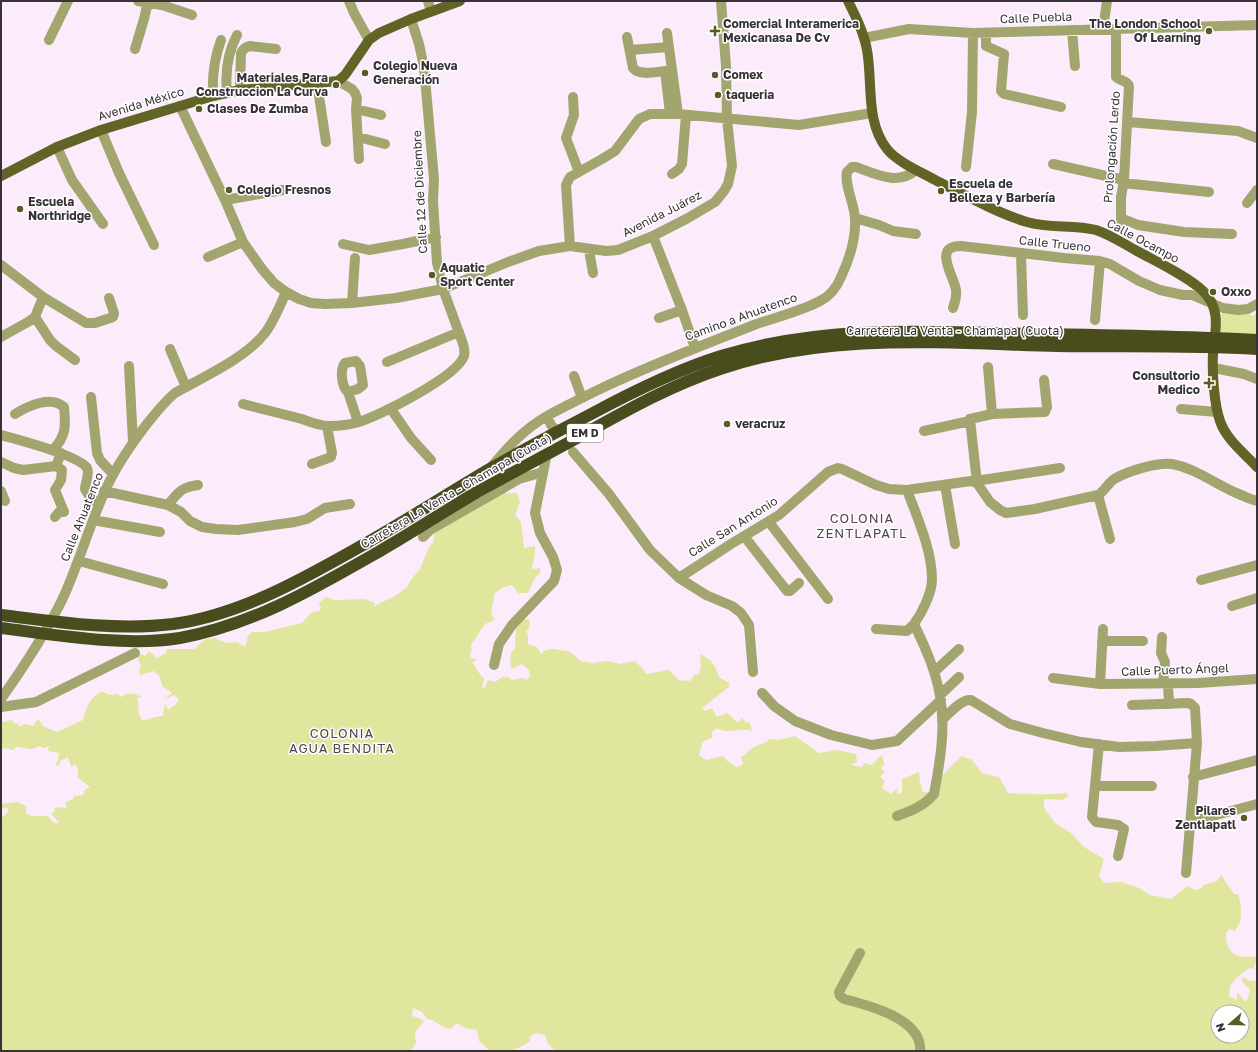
<svg xmlns="http://www.w3.org/2000/svg" width="1258" height="1052" viewBox="0 0 1258 1052" font-family="'Golos Text',sans-serif">
<rect width="100%" height="100%" fill="#fcecfb"/>
<path fill="#e0e69e" fill-rule="evenodd" d="M1257 311V336L1221 334 1220 321 1222 313H1244L1254 316Z
M504 493H517L520 502 515 515 521 522 524 548 535 546C535 554 534 563 531 569L540 568V574L536 576 528 593H518L512 585 502 588 494 594C495 604 487 611 495 620L485 624 471 645 472 650 470 653 471 659 475 658 476 661 472 662C477 667 478 674 484 678L482 687 485 688 488 680 495 682 504 676 506 678 508 677 512 680 523 678 527 680 530 676 529 670 522 664 512 669 510 664 511 662 510 659 511 653 515 648 516 627 522 617 530 621 529 629 526 631 528 635V644L537 647 541 654C549 645 558 651 569 651L581 661 592 663 607 661 620 664 635 661 644 670 646 674 669 670 679 680 690 681 694 675 699 674 701 666 700 654C712 660 715 664 719 677L729 683V687L702 708 705 711 712 708 717 717 727 713 737 722 740 721 741 718 746 722 750 723 752 731C739 728 737 731 726 731 723 731 719 729 717 728L712 732V738L706 740 701 744 702 746 699 755 706 760 723 756 726 760 737 767 743 764 741 757C746 755 746 752 751 749 756 745 763 744 769 741L766 739 779 740 795 736 819 753 838 750 856 754 857 762 851 765 862 767 864 763 872 765 880 756 883 757 884 765 881 768 885 772 880 777 885 781 882 788 891 794 897 788 898 790 896 794 902 793V779L919 772 920 782 923 792 930 793 947 770 962 756 972 760 982 773 999 777 1008 793C1027 794 1047 795 1067 793L1068 796 1063 800 1044 799V808L1055 823 1071 833 1084 847 1104 859 1099 876 1104 883 1121 882 1139 888 1150 895 1171 899 1187 886 1195 890 1202 888 1203 885 1217 881 1221 875 1234 894H1238C1241 901 1242 915 1240 922 1239 925 1236 928 1235 931L1230 929 1226 933C1226 955 1238 959 1257 956V961L1253 969 1249 968C1245 972 1243 973 1239 976 1235 978 1233 983 1230 986L1229 996 1237 1000V993L1240 995 1245 1002 1248 998 1250 988 1247 987 1241 980 1243 977 1250 981 1257 980V1051H555L548 1044 545 1035C538 1034 537 1031 530 1037V1041C514 1052 509 1051 490 1051L479 1041 477 1030 465 1028 457 1023 451 1029C442 1028 436 1020 427 1019L422 1012 413 1008 412 1016 419 1018 424 1021 415 1032 416 1043 411 1051H1V817L4 816 9 810 5 807 3 809 1 804 17 802 26 806V813L32 816H48L54 823H59L51 813 54 812 55 807 67 808 65 802 73 799 74 796 84 795 83 791 90 787 78 778V768L75 764 71 767 68 757 60 761 59 766 55 764 58 760 59 753 48 751 49 746 44 748 40 746 32 749 16 747 13 750 6 748 1 749V721L3 722 11 720 16 724H19L18 727 25 724 33 726 37 720 40 721 43 726 57 732 83 720C87 707 89 698 102 691L109 695 117 694 122 697C128 691 135 694 142 697L137 698C141 707 135 711 143 721L155 717 163 716 165 703 168 710 176 704 179 700 174 695 163 700 172 693 162 686 160 677 154 671 140 675 139 669 141 666 137 656 141 654 145 656 149 651 157 658 166 653 167 649H194L206 639 214 638 227 643 237 642 245 647 248 636 252 632H264L302 623 311 613 319 611 321 608 319 603 326 597 335 600 365 599 375 603 374 607 378 604 395 596 407 587 410 581 420 569 429 547 433 543 434 534 436 532 480 503ZM1218 1012H1242V1036H1218Z"/>
<g fill="none" stroke-linecap="round" stroke-linejoin="round">
<path stroke="#a2a66e" stroke-width="10" d="M138 1 162 5 192 15
M349 1 354 13 369 40
M428 1 431 11
M1103 29 1107 1
M1116 29V77C1120 81 1127 80 1129 86L1124 180 1121 197V228
M1072 30 1075 66
M667 33 678 114
M986 33V46L1004 54 1001 91 1004 94 1061 107
M627 37 633 68C639 76 656 72 665 71L670 114
M864 38 909 29 973 33 1257 25
M49 40 68 1
M135 49 144 19 148 2
M630 50 669 47
M338 81 352 89 355 93 357 98 356 109 359 159
M317 83 326 142
M240 90 241 53C243 49 245 47 250 46L276 49
M227 92C225 72 227 54 237 35
M213 96C212 76 214 59 221 40
M573 97 574 115 566 138 579 172
M180 106 225 200 243 242 262 269 274 283 286 292 299 299 311 303 325 304 352 303 396 298 443 289 508 262 539 251 570 246 606 251 618 250 653 236 688 218 715 202 724 191 728 184 732 166 727 119 726 66 721 1
M356 109 381 115
M1128 122 1238 131 1257 138
M101 130 119 173 154 245
M358 137 385 144
M57 147 72 180 103 224
M1053 164 1124 180
M966 167 972 112 973 33
M672 174 679 169 682 164 686 115
M1123 183 1209 192
M225 200 283 190
M1247 203 1257 190
M855 218 879 225 893 231 916 234
M1121 218 1138 225 1184 232 1232 234
M653 236 682 310 695 348
M343 244 369 250 403 244 436 237
M570 246 566 185 570 177 602 159 615 151 639 119 650 114H678L799 125 872 113
M589 250 593 273
M1021 254 1023 315
M208 257 243 242
M1 265 43 297 86 323H95L113 317 114 313 109 298
M352 303 355 258
M953 308C955 302 957 297 956 290 954 276 932 246 961 246L1064 258 1100 261 1110 264 1139 281 1160 290 1183 295H1192L1223 308 1238 310 1248 309 1257 304
M35 317 50 340 56 346 75 360
M659 318 682 310
M1095 320 1100 261
M1 337 28 322 35 317 43 297
M170 349 186 387
M387 362 459 332
M129 366 133 442
M988 367 992 414
M1214 368 1244 374 1257 379
M574 376 582 398
M1044 380 1047 407 1045 412 992 414 970 419 977 483 982 480 1060 468
M348 392 358 389 363 385 360 366 356 361 345 363C340 369 341 386 348 392L358 422
M91 397 97 453 100 460 113 474
M243 404C263 409 282 414 302 419 310 422 320 426 329 426 339 426 349 425 359 422 380 415 457 377 464 356 465 351 464 346 462 341L443 289 437 263 433 201 434 179 424 67 419 44 411 19
M391 409 411 438 431 460
M1181 409 1217 412
M15 414C28 406 51 395 64 407 66 426 66 436 53 450
M547 416 551 425 555 429
M924 431 970 421
M1 435C16 439 80 456 87 468 90 474 85 483 85 489L90 497 99 505
M573 452 609 494 650 550 679 578 706 595 732 606 741 613 749 625 753 672
M1 462 14 468 23 470 56 466
M312 464 331 457 332 453 327 426
M492 466C510 445 523 430 547 416 563 407 580 399 596 391 647 366 701 346 754 325 776 317 799 312 820 301 830 296 837 287 841 277 849 260 856 238 855 219 855 205 844 185 847 172L852 167H856C876 174 898 186 916 170
M945 485 955 544
M1 491 5 501
M104 491 168 505 181 512 190 521 202 527 216 529 238 530 295 522 307 519 325 508 350 504
M1098 495 1110 539
M168 505C178 493 181 487 198 485
M55 517 59 512H64L55 490 61 480 62 470 56 466 61 453
M93 520 160 532
M769 522 828 599
M744 536 787 591H790L799 583
M423 537 430 530 519 479 543 472
M79 561 163 584
M679 578 731 544 779 515 828 472 838 468 842 469 876 485 889 489 907 490 971 481 977 483 990 502 1000 510 1006 513 1035 509 1098 495C1105 491 1108 482 1116 478 1129 471 1157 462 1172 464 1194 468 1214 483 1234 492 1242 495 1249 499 1257 501
M1201 580 1257 565
M1232 606 1257 598
M876 629 907 631 914 624
M1103 629 1100 684 1198 683 1257 679
M1162 637 1161 653 1165 662 1163 683
M1102 641H1143
M494 665 499 644 512 625 554 581 557 570 553 557 540 533 535 513 546 458
M934 672 959 649
M1053 678 1100 684
M1168 684 1169 704
M762 693 774 706 795 721 831 735 872 745 897 741 941 700
M940 695 959 677
M1 699C23 668 46 633 63 598 79 563 89 526 105 491 115 468 128 449 143 429 153 416 163 403 175 393 203 377 246 358 265 333 274 321 280 306 286 292
M1132 705 1189 703 1191 704 1195 708 1197 743 1186 873
M1 707 36 702 135 653
M942 720C950 713 961 699 971 700L1010 724 1043 733 1081 742 1119 747 1155 746 1197 743
M1099 744 1092 817 1096 822 1118 825 1124 829 1118 856
M1193 777 1257 760
M1095 786H1152
M897 816C911 811 924 806 934 794 940 762 946 728 940 696 936 671 925 647 914 624 922 613 932 593 932 579 932 550 917 517 907 490
M1190 822 1257 804
M860 953 839 992 840 996 844 999C868 1005 923 1019 920 1051"/>
<path stroke="#616424" stroke-width="10" d="M848 1C856 17 864 33 867 50 873 83 865 121 887 149 897 162 923 173 937 181 965 195 997 213 1027 222 1049 229 1074 224 1096 230 1111 235 1124 244 1137 251 1157 262 1187 276 1203 291 1222 309 1215 332 1213 354 1212 372 1214 404 1220 421 1226 439 1244 453 1257 467
M1 176 57 147 101 130 213 96 240 90 338 81 345 75 369 40 379 33 411 19 460 1"/>
<path stroke="#494c1d" stroke-width="12" d="M1 615C57 622 116 631 173 624 240 615 305 578 363 545 405 521 446 495 488 470 523 450 558 431 593 413 634 391 676 370 721 356 822 325 927 331 1031 334 1106 335 1182 336 1257 340
M1 628C57 635 125 647 180 638 253 625 317 587 380 551 413 532 445 511 477 492 510 474 544 456 577 438 624 412 669 386 720 369 828 332 945 343 1057 346 1124 347 1190 345 1257 349"/>
</g>
<g fill="#585b28" stroke="#fff" stroke-width="1.5">
<path d="M713 25h4v4h4v4h-4v4h-4v-4h-4v-4h4z"/>
<circle cx="1209" cy="31" r="4"/>
<circle cx="365" cy="73" r="4"/>
<circle cx="715" cy="75" r="4"/>
<circle cx="336" cy="85" r="4"/>
<circle cx="718" cy="95" r="4"/>
<circle cx="199" cy="109" r="4"/>
<circle cx="229" cy="190" r="4"/>
<circle cx="941" cy="191" r="4"/>
<circle cx="20" cy="209" r="4"/>
<circle cx="432" cy="275" r="4"/>
<circle cx="1213" cy="292" r="4"/>
<path d="M1207 377h4v4h4v4h-4v4h-4v-4h-4v-4h4z"/>
<circle cx="727" cy="424" r="4"/>
<circle cx="1244" cy="818" r="4"/>
</g>
<g text-anchor="middle" stroke-width="3" stroke-linejoin="round" paint-order="stroke">
<rect fill="#fff" stroke="#747074" stroke-width="1" x="567" y="424" width="36" height="18" rx="3"/>
<g font-size="11" font-weight="bold" fill="#383238">
<text x="585" y="437">EM D</text>
</g>
<g font-size="12" fill="#383238" stroke="#fff">
<text transform="translate(1036 18) rotate(-2)" y="4">Calle Puebla</text>
<text transform="translate(141 104) rotate(-17)" y="4">Avenida México</text>
<text transform="translate(1112 147) rotate(-86)" y="4">Prolongación Lerdo</text>
<text transform="translate(420 192) rotate(-93)" y="4">Calle 12 de Diciembre</text>
<text transform="translate(662 214) rotate(-27)" y="4">Avenida Juárez</text>
<text transform="translate(1143 241) rotate(28)" y="4">Calle Ocampo</text>
<text transform="translate(1055 244) rotate(6)" y="4">Calle Trueno</text>
<text transform="translate(741 317) rotate(-20)" y="4">Camino a Ahuatenco</text>
<text x="955" y="335">Carretera La Venta - Chamapa (Cuota)</text>
<text transform="translate(456 491) rotate(-30)" y="4">Carretera La Venta - Chamapa (Cuota)</text>
<text transform="translate(82 517) rotate(-68)" y="4">Calle Ahuatenco</text>
<text transform="translate(733 527) rotate(-32)" y="4">Calle San Antonio</text>
<text transform="translate(1175 670) rotate(-2)" y="4">Calle Puerto Ángel</text>
</g>
<g font-size="12" font-weight="bold" fill="#383238" stroke="#fff" text-anchor="start">
<text x="723" y="28">Comercial Interamerica<tspan x="723" dy="14">Mexicanasa De Cv</tspan></text>
<text x="1201" y="28" text-anchor="end">The London School<tspan x="1201" dy="14">Of Learning</tspan></text>
<text x="373" y="70">Colegio Nueva<tspan x="373" dy="14">Generación</tspan></text>
<text x="723" y="79">Comex</text>
<text x="328" y="82" text-anchor="end">Materiales Para<tspan x="328" dy="14">Construccion La Curva</tspan></text>
<text x="726" y="99">taqueria</text>
<text x="207" y="113">Clases De Zumba</text>
<text x="949" y="188">Escuela de<tspan x="949" dy="14">Belleza y Barbería</tspan></text>
<text x="237" y="194">Colegio Fresnos</text>
<text x="28" y="206">Escuela<tspan x="28" dy="14">Northridge</tspan></text>
<text x="440" y="272">Aquatic<tspan x="440" dy="14">Sport Center</tspan></text>
<text x="1221" y="296">Oxxo</text>
<text x="1200" y="380" text-anchor="end">Consultorio<tspan x="1200" dy="14">Medico</tspan></text>
<text x="735" y="428">veracruz</text>
<text x="1236" y="815" text-anchor="end">Pilares<tspan x="1236" dy="14">Zentlapatl</tspan></text>
</g>
<g font-size="13" letter-spacing="1" fill="#534653" stroke="#fff">
<text x="862" y="523">COLONIA<tspan x="862" dy="15">ZENTLAPATL</tspan></text>
<text x="342" y="738">COLONIA<tspan x="342" dy="15">AGUA BENDITA</tspan></text>
</g>
</g>
<rect width="1258" height="1052" fill="none" stroke="#383238" stroke-width="4"/>
<g transform="translate(1230 1024) rotate(250)"><circle r="19" fill="#ffffff" stroke="#afadaf"/>
<path d="M0-3L7 15L0 10L-7 15Z" fill="#585b28"/>
<text y="-6" font-size="11" font-weight="bold" text-anchor="middle" fill="#383238">N</text>
</g>
</svg>
